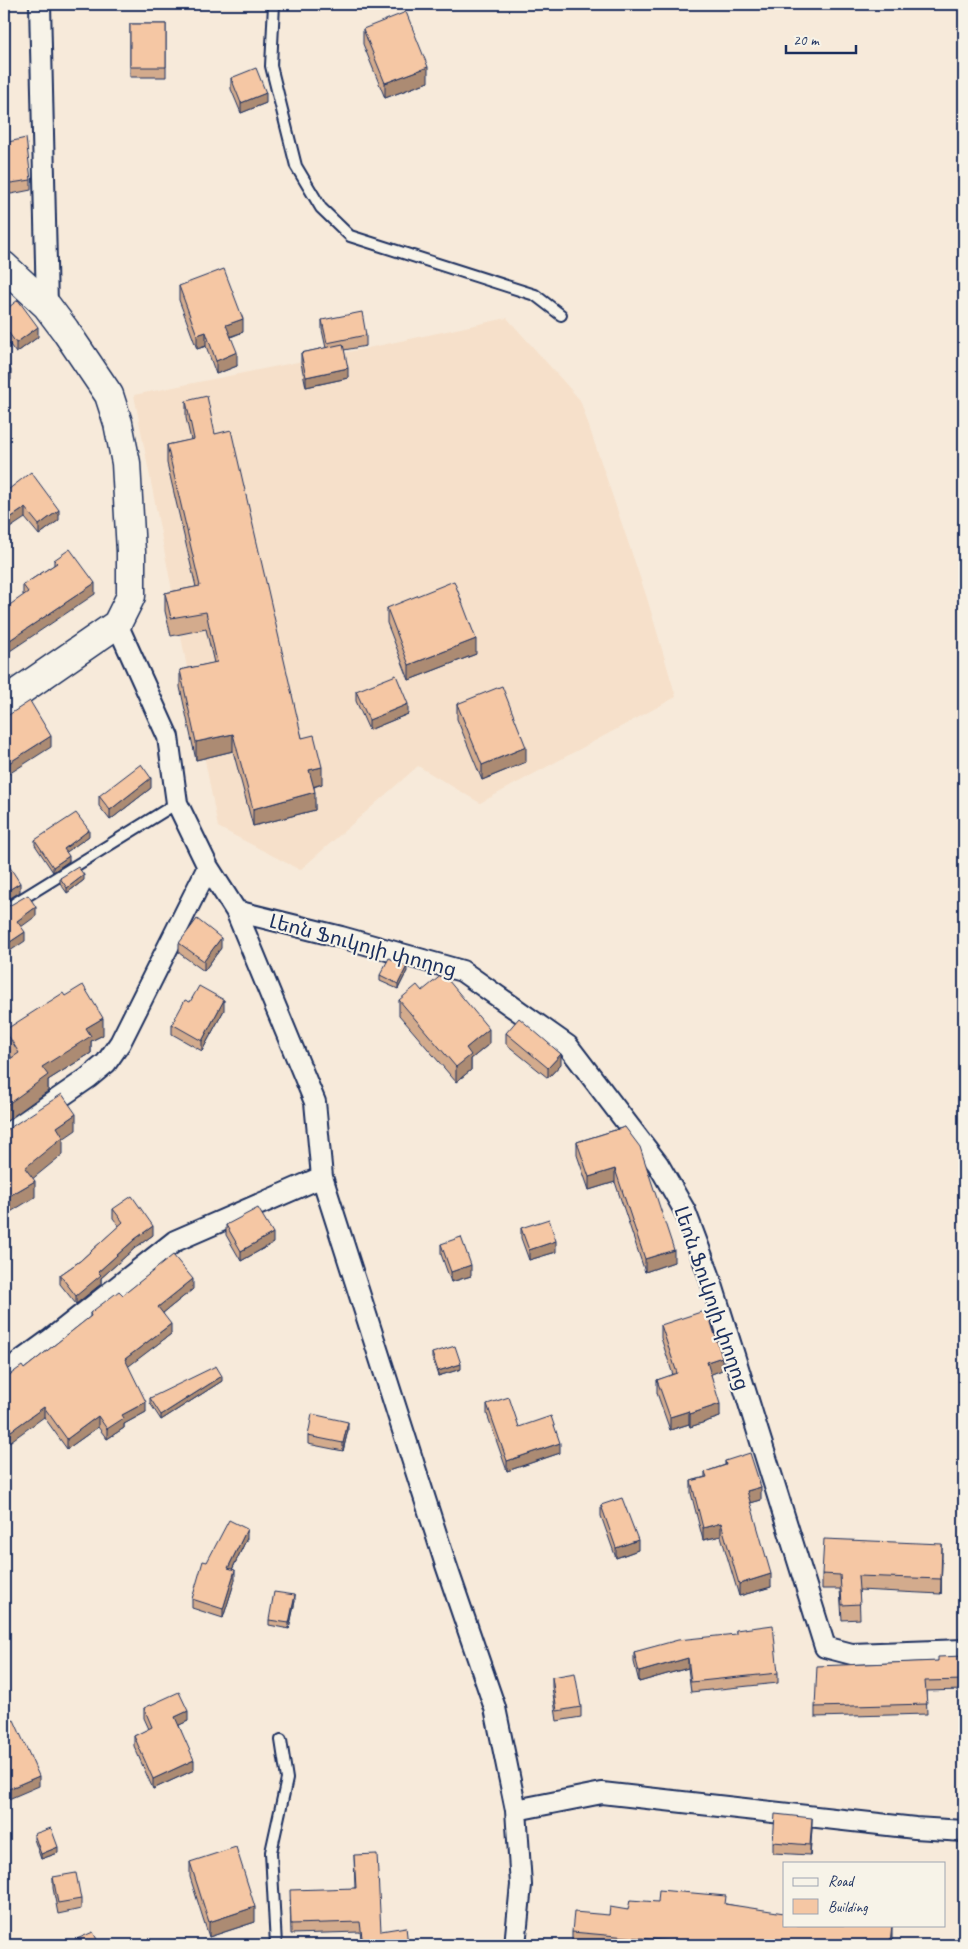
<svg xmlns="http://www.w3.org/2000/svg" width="968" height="1949" viewBox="0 0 968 1949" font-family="Caveat,'Noto Sans Armenian',sans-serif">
<rect width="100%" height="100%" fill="#f7eada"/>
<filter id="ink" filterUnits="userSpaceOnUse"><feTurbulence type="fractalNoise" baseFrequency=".02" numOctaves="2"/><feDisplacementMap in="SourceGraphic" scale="10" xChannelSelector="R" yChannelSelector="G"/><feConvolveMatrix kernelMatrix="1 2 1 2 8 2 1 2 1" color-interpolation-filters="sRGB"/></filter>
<g filter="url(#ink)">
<path fill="#f6e0ca" d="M507 318 580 400 647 598 676 697 480 803 418 766 300 870 218 827 134 395 368 348Z"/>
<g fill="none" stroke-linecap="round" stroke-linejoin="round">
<defs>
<path id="service" d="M274 4 271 66 296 166 321 208 350 236 535 295 561 315
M4 910 177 803
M276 1945 271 1852 287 1779 281 1740"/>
<path id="minor" d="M40 4 47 306
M117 624 168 737 177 803 208 867 236 911 315 1102 322 1177 446 1565 495 1708 516 1810 521 1885 515 1945
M236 911 341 937 462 971 568 1046 658 1164 685 1211 709 1275 825 1647 852 1654 964 1650
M4 1136 88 1078 106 1063 120 1043 208 867
M4 1373 51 1339 175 1241 322 1177
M516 1810 602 1793 915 1828 964 1831"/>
<path id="secondary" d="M4 266 47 306 65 330 109 395 118 423 126 463 131 552V596L117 624 4 702"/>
</defs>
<use href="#service" stroke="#1b2f5e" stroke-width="14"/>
<use href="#minor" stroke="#1b2f5e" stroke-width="24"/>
<use href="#secondary" stroke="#1b2f5e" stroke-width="31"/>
<use href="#service" stroke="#f7f3e8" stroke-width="10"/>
<use href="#minor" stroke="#f7f3e8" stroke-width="20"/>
<use href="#secondary" stroke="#f7f3e8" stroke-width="28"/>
</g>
<path fill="#d3ab8d" stroke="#1b2f5e" d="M130 24H166V77H130Z
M363 29 428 82 385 98 363 44Z
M231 78 266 103 241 113 231 89Z
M4 143 31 180V190L11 194 4 188Z
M179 286 243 332 231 337 237 366 216 374 206 346 197 349 179 300Z
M4 311 38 337 16 353 4 337Z
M322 320 366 335V346L344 350 348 378 306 387 301 363V353L326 348 322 330Z
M186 401 215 434 302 738 322 784 314 787 315 810 253 826 233 751 196 760 180 687V670L214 663 206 629 171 636 165 611V593L196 587 167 463V445L191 440 186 418Z
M4 493 59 520 39 535 25 518Z
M54 560 95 594 23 595V585L54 565Z
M387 608 476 654 409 680 387 623Z
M356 691 408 714 369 730 356 701Z
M457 704 526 762 482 780 457 719Z
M151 788 110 820 99 806V796Z
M89 836 66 852 69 861 53 872 35 845V840Z
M60 878 84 880 67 893 60 883Z
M179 943 221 948 204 971 179 953Z
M407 971 398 989 380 981V975Z
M422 991 489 1044 471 1059V1070L456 1082 399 1015V1000Z
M65 996 103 1035 91 1041V1053L48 1080V1091L12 1058 5 1047V1030Z
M190 1002 224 1010 202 1051 172 1034V1024Z
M506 1033 561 1064 548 1078 506 1044Z
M625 1127 674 1262 645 1272 615 1182 589 1190 577 1155V1142Z
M113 1209 153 1235 135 1248 101 1278V1284L76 1304 60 1284V1275L80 1261 119 1226 113 1218Z
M226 1225 273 1243 241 1261 226 1235Z
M521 1228 556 1252 529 1260 521 1238Z
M441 1244 471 1276 451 1282 441 1254Z
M193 1289 163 1313 171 1334 128 1366 146 1412 124 1424V1428L107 1439 98 1427 67 1449 44 1417 24 1369 90 1317V1313L123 1295Z
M661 1325 722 1370 711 1374 720 1417 690 1427 689 1424 670 1430 657 1393V1380L673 1375 661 1338Z
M432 1353 461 1369 438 1376 432 1358Z
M222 1381 161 1420 150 1403V1398Z
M487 1404 519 1427 560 1453 507 1471 487 1414Z
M348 1430 343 1451 308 1444V1436Z
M725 1461 761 1500 750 1503 771 1587 739 1596 721 1536 703 1540 691 1493V1481L705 1477V1472L725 1465Z
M601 1505 638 1550 616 1558 601 1516Z
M247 1538 232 1570 235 1580 223 1618 192 1608V1599L207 1562Z
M942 1559 941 1594 859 1590 860 1619 842 1620 840 1589H822V1574Z
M295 1601 289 1629 269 1625V1620Z
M736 1630 778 1673V1683L691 1692 688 1668 639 1682 634 1662V1652L736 1634Z
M964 1656V1690L926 1691 927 1714 815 1717V1707L938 1661Z
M552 1677 581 1707V1717L557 1721 552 1687Z
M144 1708 188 1721 179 1725 194 1770 153 1789 134 1746V1736L149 1729 144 1718Z
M812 1828 810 1855 773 1853V1842Z
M34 1834 58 1853 41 1859 34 1839Z
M354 1855 381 1931 408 1945H362L360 1932 291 1934 290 1900 355 1888Z
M190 1862 255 1922 209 1937 190 1877Z
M53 1877 81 1899V1909L58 1914 53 1888Z
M726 1904 892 1938V1943L964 1945H572V1932L609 1915 628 1910Z"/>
<path fill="#ac8b73" stroke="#1b2f5e" d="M428 67V82L385 98V83Z
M266 93V103L241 113V103Z
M243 319V332L226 338V325Z
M38 327V337L16 353V343Z
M206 332V346L197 349V335Z
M237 352V366L216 374V361Z
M348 368V378L306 387V377Z
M11 370V380L4 385V375Z
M25 508V518L4 532V522Z
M59 510V520L39 535V525Z
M95 583V594L4 655V644Z
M476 639V654L409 680V665Z
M408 704V714L369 730V720Z
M233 734V751L196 760V742Z
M51 736V747L4 777V766Z
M526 747V762L482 780V765Z
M322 767V784L309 788V770Z
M151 778V788L110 820V810Z
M315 792V810L253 826V809Z
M89 830V836L64 854V849Z
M69 856V861L53 872V867Z
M84 875V880L67 893V888Z
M20 883V892L4 902V893Z
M36 907V916L17 930V921Z
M25 932V941L4 955V946Z
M221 938V948L204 971V961Z
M407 966V971L398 989V984Z
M224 1000V1010L202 1051V1041Z
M103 1018V1035L91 1041V1053L48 1080V1091L4 1123V1107L42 1067 86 1028Z
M489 1029V1044L471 1059V1070L456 1082V1067L466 1048Z
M561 1054V1064L548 1078V1068Z
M76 1114V1130L63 1139V1154L25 1185V1168L57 1127Z
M615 1169V1182L589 1190V1177Z
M35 1181V1197L4 1216V1199Z
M153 1226V1235L135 1248 101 1278V1284L76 1304V1296L98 1272 135 1239Z
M273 1233V1243L241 1261V1251Z
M556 1241V1252L529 1260V1250Z
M674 1250V1262L645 1272V1259Z
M471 1265V1276L451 1282V1272Z
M193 1279V1289L158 1317V1307Z
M171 1324V1334L125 1369V1359Z
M722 1357V1370L707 1376V1362Z
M461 1364V1369L438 1376V1371Z
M222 1376V1381L161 1420V1415Z
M146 1402V1412L124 1424V1428L107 1439V1429L122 1415Z
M720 1404V1417L690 1427V1414Z
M44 1407V1417L4 1446V1436Z
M689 1411V1424L670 1430V1417Z
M98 1416V1427L67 1449V1439Z
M348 1422V1430L343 1451V1443Z
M560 1443V1453L507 1471V1461Z
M761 1487V1500L747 1504V1491Z
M721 1523V1536L703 1540V1528Z
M247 1529V1538L228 1578V1568Z
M638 1540V1550L616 1558V1548Z
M942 1544V1559L941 1594V1579Z
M235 1570V1580L223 1618V1609Z
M771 1574V1587L739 1596V1584Z
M295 1595V1601L289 1629V1623Z
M688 1658V1668L639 1682V1672Z
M188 1711V1721L175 1727V1717Z
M194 1760V1770L153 1789V1779Z
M39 1776V1786L4 1801V1791Z
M812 1818V1828L810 1855V1845Z
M58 1847V1853L41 1859V1854Z
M255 1907V1922L209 1937V1922Z
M892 1925V1945H890Z"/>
<path fill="#f5c7a4" stroke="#1b2f5e" d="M406 12 428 67 385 83 363 29Z
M130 24H166V67H130Z
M256 68 266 93 241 103 231 78Z
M26 138 31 180 11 183 4 178V143Z
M224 269 243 319 226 325 237 352 216 361 206 332 197 335 179 286Z
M18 300 38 327 16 343 4 326V311Z
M362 312 366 335 327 343 322 320Z
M343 344 348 368 306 377 301 353Z
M4 358 11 370 4 375Z
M207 396 215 434 231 430 302 738 314 735 322 767 309 770 315 792 253 809 233 734 196 742 180 670 217 662 206 612 171 618 165 593 200 586 167 445 194 439 186 401Z
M31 472 59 510 39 525 25 508 4 522V493Z
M70 549 95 583 4 644V609L28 592 23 585 57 563 54 560Z
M454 581 476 639 409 665 387 608Z
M396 675 408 704 369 720 356 691Z
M502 686 526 747 482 765 457 704Z
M30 701 51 736 4 766V718Z
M141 764 151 778 110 810 99 796Z
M76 813 89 830 64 849 69 856 53 867 35 840Z
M4 858 20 883 4 893Z
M78 867 84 875 67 888 60 878Z
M28 895 36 907 17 921 25 932 4 946V908L7 907Z
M197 919 221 938 204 961 179 943Z
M389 958 407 966 398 984 380 975Z
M443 974 489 1029 466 1048 471 1055 456 1067 399 1000 417 985 422 991Z
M83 985 103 1018 86 1028 91 1036 42 1067 48 1075 4 1107V1063L19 1053 5 1030 63 993 65 996Z
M199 986 224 1000 202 1041 172 1024 185 1000 190 1002Z
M519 1018 561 1054 548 1068 506 1033Z
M62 1094 76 1114 57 1127 63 1137 25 1168 35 1181 4 1199V1131H5Z
M625 1127 640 1147 674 1250 645 1259 615 1169 589 1177 577 1142Z
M132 1196 153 1226 135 1239 98 1272 101 1275 76 1296 60 1275 80 1261 123 1222 113 1209Z
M258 1208 273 1233 241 1251 226 1225Z
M549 1219 556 1241 529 1250 521 1228Z
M461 1237 471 1265 451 1272 441 1244Z
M173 1255 193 1279 158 1307 171 1324 125 1359 146 1402 122 1415 124 1418 107 1429 98 1416 67 1439 44 1407 4 1436V1379L22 1366 24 1369 91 1316 90 1313 119 1291 123 1295Z
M707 1310 722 1357 707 1362 720 1404 690 1414 689 1411 670 1417 657 1380 677 1373 661 1325Z
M455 1346 461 1364 438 1371 432 1353Z
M216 1366 222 1376 161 1415 150 1398Z
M509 1397 519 1427 551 1416 560 1443 507 1461 487 1404Z
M312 1414 348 1422 343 1443 308 1436Z
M750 1453 761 1487 747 1491 771 1574 739 1584 721 1523 703 1528 691 1481 707 1477 705 1472 726 1465 725 1461Z
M622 1498 638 1540 616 1548 601 1505Z
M229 1520 247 1529 228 1568 235 1570 223 1609 192 1599 203 1561 207 1562Z
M824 1539 942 1544 941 1579 858 1576 860 1604 842 1605 840 1575 822 1574Z
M274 1592 295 1595 289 1623 269 1620Z
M773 1625 778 1673 691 1682 688 1658 639 1672 634 1652 678 1640 736 1634V1630Z
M964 1656V1680L925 1681 927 1704 815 1707 817 1666 938 1661V1657Z
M575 1673 581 1707 557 1711 552 1677Z
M179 1692 188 1711 175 1717 194 1760 153 1779 134 1736 152 1727 144 1708Z
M14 1720 39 1776 4 1791V1724Z
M775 1814 812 1818 810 1845 773 1842Z
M51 1828 58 1847 41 1854 34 1834Z
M236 1847 255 1907 209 1922 190 1862Z
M377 1854 381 1931 406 1927 408 1945H363L360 1922 291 1924 290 1890 356 1888 354 1855Z
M76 1873 81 1899 58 1903 53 1877Z
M659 1890 726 1896 725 1904 784 1913V1925H892L890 1943 964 1944V1945H718L572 1932 574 1912 609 1915 610 1907 628 1910 630 1900 658 1902Z
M93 1932 100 1945H63Z"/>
</g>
<g text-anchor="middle" stroke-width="4.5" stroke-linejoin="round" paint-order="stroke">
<g font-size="20" fill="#1b2f5e" stroke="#f7f3e8">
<text transform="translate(363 945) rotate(15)" y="7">Լեոն Ֆուկոյի փողոց</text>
<text transform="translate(712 1298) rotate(71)" y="7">Լեոն Ֆուկոյի փողոց</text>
</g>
</g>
<rect width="968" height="1949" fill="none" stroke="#f7f3e8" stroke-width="20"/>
<rect x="10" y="10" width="948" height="1929" fill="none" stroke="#1b2f5e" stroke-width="2" filter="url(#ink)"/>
<rect x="783" y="1862" width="162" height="65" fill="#f7f3e8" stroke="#9fa5b1"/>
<rect x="793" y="1878" width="25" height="8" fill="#f7f3e8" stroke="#9fa5b1"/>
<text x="828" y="1886" font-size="15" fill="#1b2f5e">Road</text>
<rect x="793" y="1899" width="25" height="15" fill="#f5c7a4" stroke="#9fa5b1"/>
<text x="828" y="1912" font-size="15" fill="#1b2f5e">Building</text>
<path d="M786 45v8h70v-8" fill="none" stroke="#1b2f5e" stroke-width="2.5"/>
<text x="793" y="45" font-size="15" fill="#1b2f5e" stroke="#f7f3e8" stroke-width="4" paint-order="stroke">20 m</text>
</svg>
